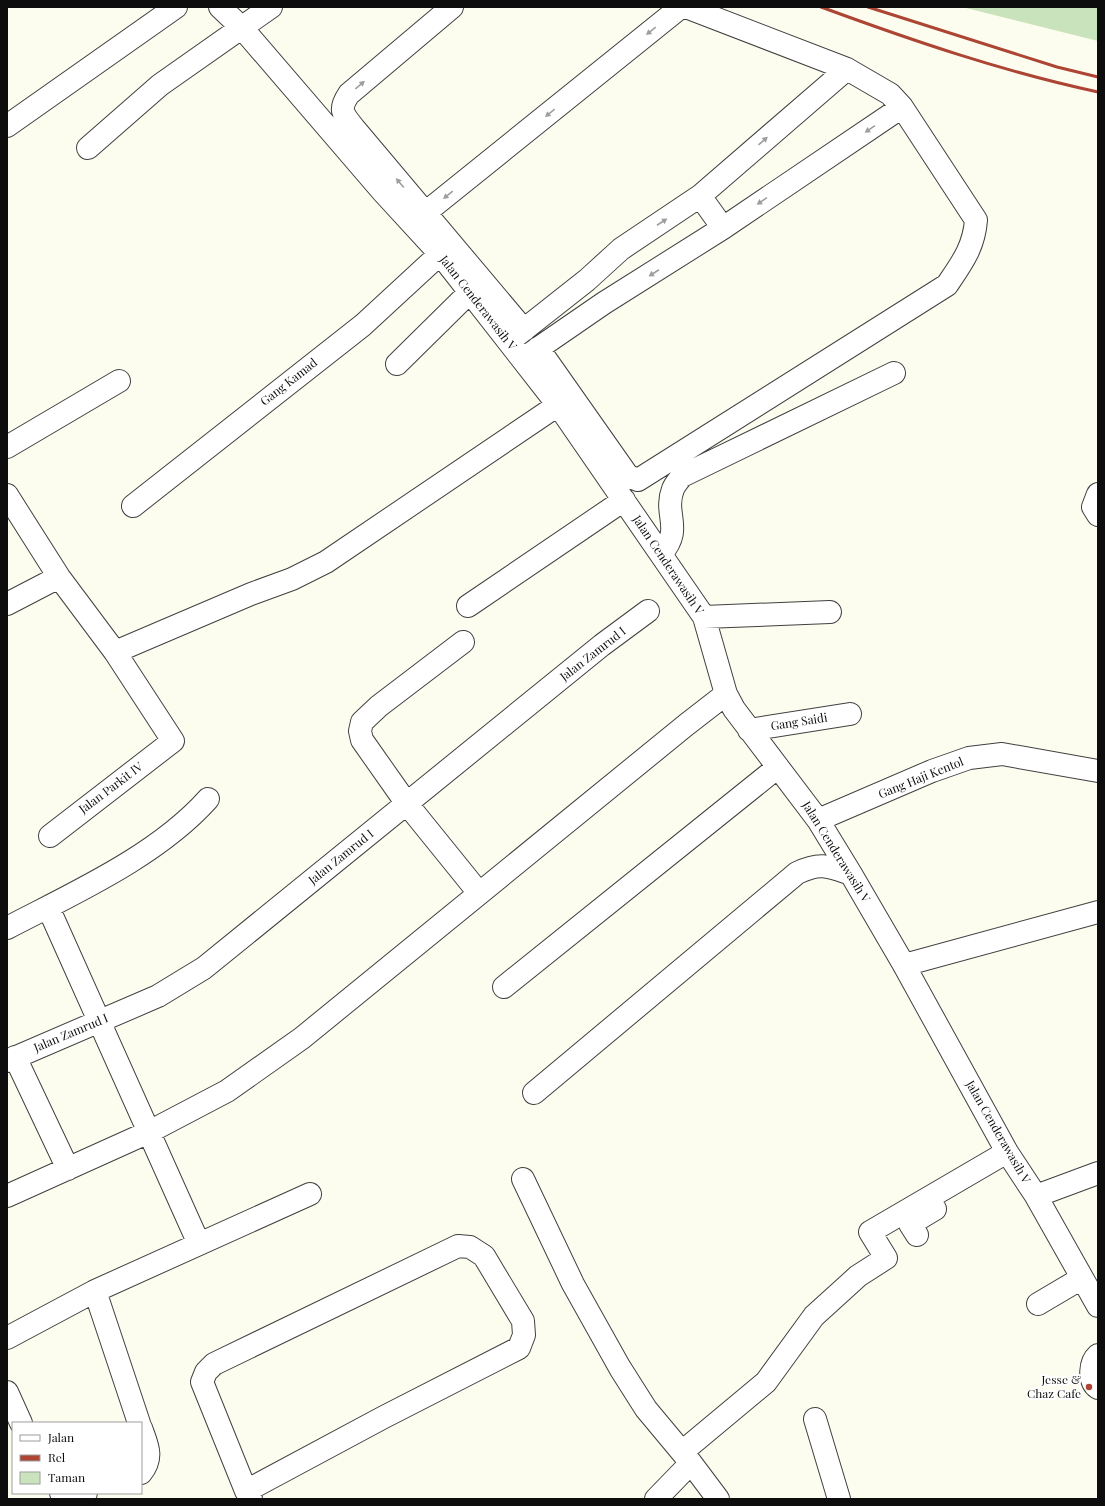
<svg xmlns="http://www.w3.org/2000/svg" width="1105" height="1506" viewBox="0 0 1105 1506" font-family="'Playfair Display',serif">
<rect width="100%" height="100%" fill="#fdfdef"/>
<path fill="#c9e4bc" d="M962 7H1098V41Z"/>
<g fill="none" stroke-linecap="round" stroke-linejoin="round">
<defs>
<path id="minor" d="M220 7 242 28 383 192 440 254 558 405 704 617 726 694 734 709 818 820 851 874 904 965 1007 1152 1036 1196 1098 1306
M452 7 349 94C338 110 343 114 354 128L524 330
M7 126 176 7
M88 148 160 85 271 7
M700 196 723 228
M425 213 681 7
M512 339 587 280 621 249 700 196 847 69
M538 348 628 476 638 480 947 285C962 263 974 247 976 220L902 107 890 94 847 69 686 7
M527 356 604 303 723 228 902 107
M397 364 471 291
M7 447 119 381
M1098 494 1093 507 1098 515
M7 495 59 577 115 652 173 741 50 836
M133 506 363 325 440 254
M661 554C684 528 663 515 673 489 675 484 679 480 682 476L894 373
M7 604 59 577
M468 606 624 500
M704 617 830 612
M463 642 379 706 362 722 360 731 362 740 407 804 479 893
M115 652 251 594 292 579 326 562 558 405
M749 730 850 714
M818 820 932 771 969 758 1002 754 1098 771
M48 907 199 1244
M7 928C74 893 157 856 208 799
M904 965 1098 912
M504 987 778 767
M15 1057 68 1169
M7 1061 158 996 204 968 602 645 648 611
M534 1093 797 873C820 862 828 866 851 874
M523 1179 573 1284 620 1368 646 1409 691 1463 718 1499
M7 1196 149 1132 227 1091 302 1038 686 725 726 694
M1036 1196 1098 1173
M917 1235 910 1224 935 1209
M95 1291 139 1423
M1038 1304 1082 1278
M7 1338 95 1291 310 1194
M1098 1355C1090 1362 1088 1381 1098 1388
M7 1392 21 1423
M815 1419 839 1499
M141 1428C147 1445 154 1457 141 1473
M682 1452 766 1382 814 1316 858 1276 886 1258 870 1232 1007 1152
M246 1491 384 1417 519 1348 524 1335 523 1321 484 1256 470 1247 458 1246 214 1364 206 1372 202 1382 246 1491 251 1499
M61 1493 63 1495 86 1493
M656 1499 691 1463"/>
</defs>
<use href="#minor" stroke="#404040" stroke-width="24"/>
<use href="#minor" stroke="#fff" stroke-width="22"/>
<path stroke="#ad4535" stroke-width="3" d="M821 7C911 40 1004 72 1098 92
M868 7 1057 67 1098 77"/>
</g>
<defs><path id="oneway-solid" d="M-6-.8H1V-3.2L6.5 0L1 3.2V.8H-6Z"/></defs>
<g fill="#9e9e9e">
<use href="#oneway-solid" transform="translate(651 31) rotate(141)"/>
<use href="#oneway-solid" transform="translate(360 85) rotate(-40)"/>
<use href="#oneway-solid" transform="translate(550 113) rotate(141)"/>
<use href="#oneway-solid" transform="translate(870 129) rotate(146)"/>
<use href="#oneway-solid" transform="translate(763 141) rotate(-41)"/>
<use href="#oneway-solid" transform="translate(400 183) rotate(-130)"/>
<use href="#oneway-solid" transform="translate(448 195) rotate(141)"/>
<use href="#oneway-solid" transform="translate(762 201) rotate(146)"/>
<use href="#oneway-solid" transform="translate(662 222) rotate(-33)"/>
<use href="#oneway-solid" transform="translate(654 273) rotate(147)"/>
</g>
<circle fill="#ad4535" stroke="#fff" stroke-width="1.5" cx="1089" cy="1387" r="4"/>
<g text-anchor="middle" stroke-width="4" stroke-linejoin="round" paint-order="stroke">
<g font-size="12" fill="#0d0d0d" stroke="#fff">
<text transform="translate(478 303) rotate(52)" y="4">Jalan Cenderawasih V</text>
<text transform="translate(289 382) rotate(-38)" y="4">Gang Kamad</text>
<text transform="translate(668 565) rotate(56)" y="4">Jalan Cenderawasih V</text>
<text transform="translate(593 654) rotate(-38)" y="4">Jalan Zamrud I</text>
<text transform="translate(799 722) rotate(-9)" y="4">Gang Saidi</text>
<text transform="translate(921 778) rotate(-22)" y="4">Gang Haji Kentol</text>
<text transform="translate(111 788) rotate(-37)" y="4">Jalan Parkit IV</text>
<text transform="translate(836 852) rotate(58)" y="4">Jalan Cenderawasih V</text>
<text transform="translate(341 857) rotate(-39)" y="4">Jalan Zamrud I</text>
<text transform="translate(71 1033) rotate(-23)" y="4">Jalan Zamrud I</text>
<text transform="translate(998 1132) rotate(60)" y="4">Jalan Cenderawasih V</text>
</g>
<g font-size="12" fill="#0d0d0d" stroke="#fff" text-anchor="end">
<text x="1081" y="1384">Jesse &amp;<tspan x="1081" dy="14">Chaz Cafe</tspan></text>
</g>
</g>
<rect width="1105" height="1506" fill="none" stroke="#0d0d0d" stroke-width="16"/>
<rect x="12" y="1422" width="130" height="72" fill="#ffffff" stroke="#9e9e9e"/>
<rect x="20" y="1435" width="20" height="6" fill="#ffffff" stroke="#9e9e9e"/>
<text x="48" y="1442" font-size="12" fill="#0d0d0d">Jalan</text>
<rect x="20" y="1455" width="20" height="6" fill="#ad4535" stroke="#9e9e9e"/>
<text x="48" y="1462" font-size="12" fill="#0d0d0d">Rel</text>
<rect x="20" y="1472" width="20" height="12" fill="#c9e4bc" stroke="#9e9e9e"/>
<text x="48" y="1482" font-size="12" fill="#0d0d0d">Taman</text>
</svg>
